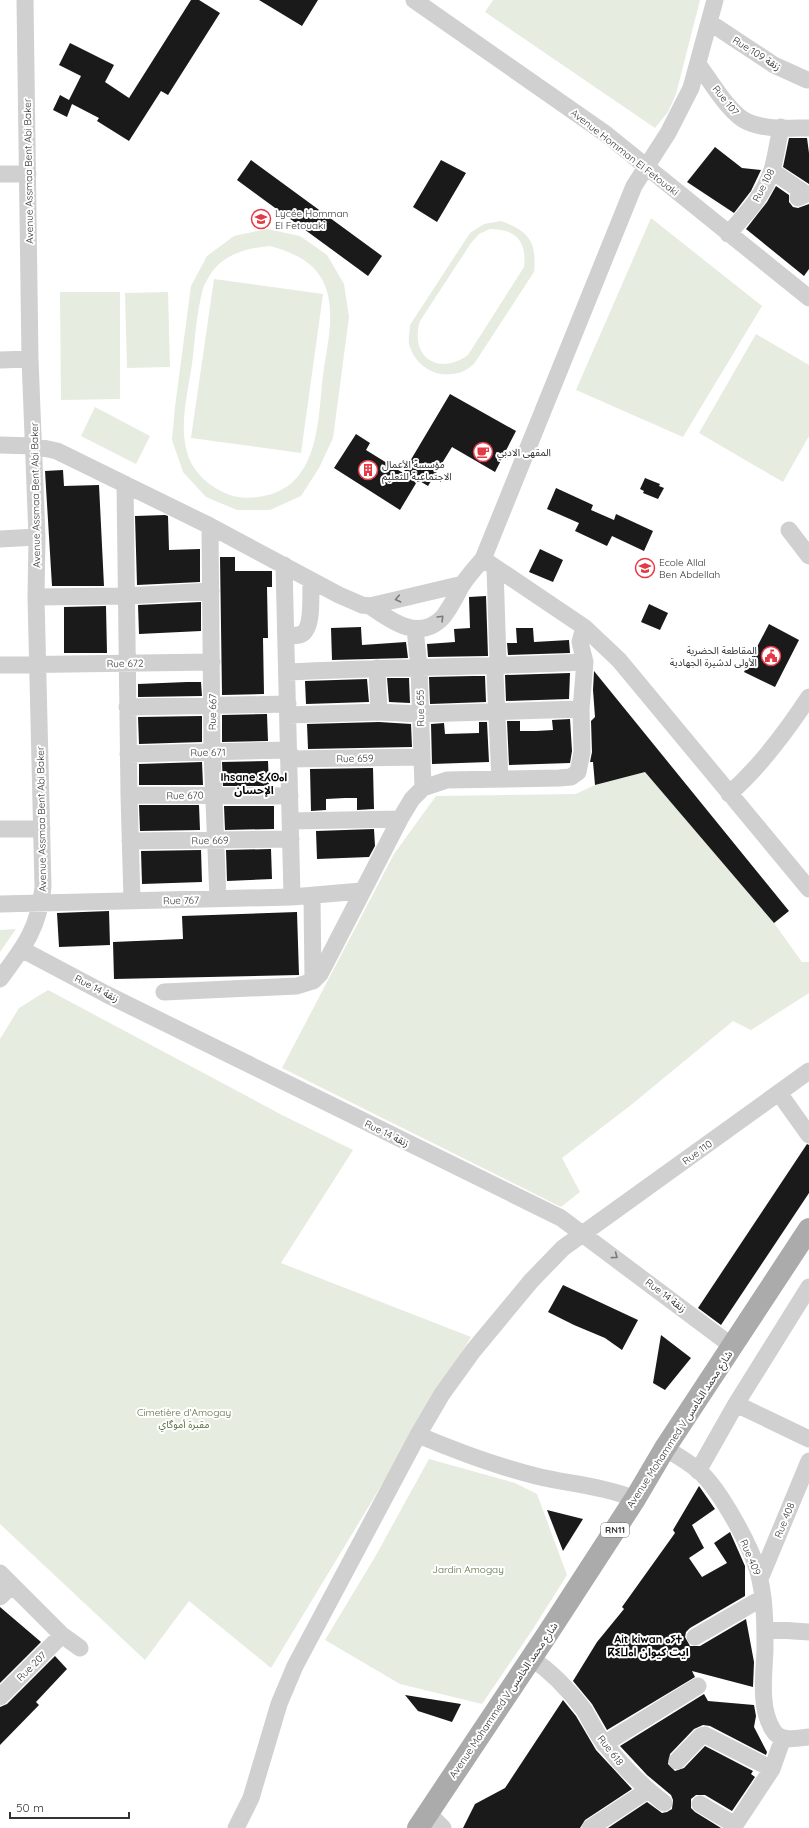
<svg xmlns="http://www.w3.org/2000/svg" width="809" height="1828" viewBox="0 0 809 1828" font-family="Quicksand,'Noto Sans Arabic','Noto Sans Tifinagh',sans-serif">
<rect width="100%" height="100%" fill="#fff"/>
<path fill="#e6ecdf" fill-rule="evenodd" d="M493 0H700L676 94 668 112 655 128 485 12Z
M651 218 762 306 683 437 576 390Z
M501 221C529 231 537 242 534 272L474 364C470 367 464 372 458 373 436 379 415 366 409 344 408 338 410 331 410 325L470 233 484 224ZM490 229C516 229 527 241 524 267L468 355C438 377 409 356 420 321L471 243 479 234Z
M267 229 300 236 327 255 344 284 349 317 333 438 319 468 301 496 270 510H237L206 497 183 472 172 440 175 407 191 286 207 256 234 236ZM270 246C291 252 312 260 323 281 337 310 327 345 323 375 318 417 320 482 268 495 257 498 244 499 233 496 213 490 192 473 187 452 179 425 188 392 192 364 195 341 196 316 202 293 203 286 208 278 212 272 226 253 248 248 270 246Z
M214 279 323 294 301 453 191 438Z
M60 292H120V399L61 400Z
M168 292 170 367 127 368 125 293Z
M756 334 809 365V436L783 482 699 433Z
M95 407 150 436 136 464 81 436Z
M645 772 774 923 802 962H809V993L751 1030 733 1021 631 1105 562 1158 580 1192 561 1207 282 1068 394 854 436 796 576 794 595 785Z
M16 929 0 952V930Z
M48 990 282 1115 353 1150 281 1263 471 1337 271 1668 189 1601 145 1660 0 1524V1039L19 1008Z
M429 1459 515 1483 537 1494 567 1575 531 1632 482 1704 400 1684 325 1640 375 1557Z"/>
<path fill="#1a1a1a" d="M191 0H199L220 13 168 95 161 91 129 141 97 121 99 118 72 104 67 117 53 110 60 95 69 100 81 76 59 65 70 43 114 65 105 82 129 98Z
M259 0H318L302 26Z
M789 138H807L809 153V184L783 167Z
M715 147 742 168 761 170 751 191 734 213 687 182Z
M251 160 382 256 368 276 237 180Z
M441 160 466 173 437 222 413 207Z
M776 186 789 195V202L793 207 798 208 809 204V269L804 276 746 229 767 202Z
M450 394 516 431 495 472 452 447 428 486 418 480 400 510 334 468 356 434 370 443 366 450 403 473Z
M63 470 64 486 99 485 104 586H52L45 471Z
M645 478 660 484 659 486 664 488 658 499 643 493 644 491 640 489Z
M556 488 593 505 591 510 614 520 616 514 653 531 644 551 612 536 607 546 575 531 579 523 547 509Z
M165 515 168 516 169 550 200 549V582L137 585 135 516Z
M540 549 563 560 553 582 529 572Z
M220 557H235V571H272V587H267L268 638H263L264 694 222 695Z
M486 596 488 656 428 657 427 644 455 642 454 629 470 628 469 597Z
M201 602V631L139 634 138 605Z
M649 604 668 613 660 630 641 622Z
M106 606 107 653H64V607Z
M769 624 799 640 775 687 744 672Z
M361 627 362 645 406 642 408 658 332 660 331 628Z
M516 628H533L534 642 569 640 570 653 508 655 507 643H517Z
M594 671 789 911 774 923 645 772 595 785 593 762H590L592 752 591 721 595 717 593 690Z
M570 673 569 699 506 701 505 675Z
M473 676H485L486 702 430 704 429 677Z
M387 678H409L410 703 389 702Z
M367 679 369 702 306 704 305 681Z
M187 682H201L202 696 138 697V684Z
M267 714 268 741 222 742V715Z
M202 716V742L139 744 138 717Z
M570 719 572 751 570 763 509 765 507 721H520V731H536L553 730 552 720Z
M379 722 411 724 412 747 308 749 307 724Z
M479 722H487L489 762 432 764 431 724 444 723 445 734 479 733Z
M268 761 269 786H223L222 762Z
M202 762 203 785H139V764Z
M373 768 374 809 357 810V798H345L326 799V810L311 811 310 769Z
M139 805H199L200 830 140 831Z
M224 806H274V829L225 830Z
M374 829 375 846 369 857 317 859 316 831Z
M271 849 272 879 227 881 226 850Z
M201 850 202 882 142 884 141 851Z
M109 911 110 945 59 947 57 913Z
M297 912 299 975 114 979 113 942 183 939 182 916Z
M807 1144 809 1145V1193L721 1325 698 1308Z
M563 1285 638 1320 622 1350 605 1338 574 1325 548 1312Z
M661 1335 691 1358 665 1390 653 1383Z
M699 1486 715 1509 692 1525 704 1548 689 1558 702 1577 727 1563 714 1543 730 1532 745 1566V1596L690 1628 686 1632 685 1637 690 1646H700L746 1619 754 1662 753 1687 692 1671 695 1677 607 1730 592 1704 573 1681 597 1642 624 1609 622 1607 675 1533 673 1530Z
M547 1510 583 1519 563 1551Z
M0 1607 41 1642 0 1683Z
M55 1656 67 1669 36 1702 39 1705 0 1745V1707L7 1704Z
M704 1694 708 1701 754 1705 756 1716 754 1727 767 1752 766 1755 710 1726 703 1725 694 1729 670 1754 668 1764 675 1771 684 1768 705 1746 753 1771 751 1774 755 1777 732 1811 705 1795H696L691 1799V1808L695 1812 721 1828H608L647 1802 662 1813 667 1812 672 1809 673 1800 671 1795 647 1775 620 1746Z
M405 1695 461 1704 452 1722 418 1711Z
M563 1700 576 1716 596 1750 632 1789 585 1820 580 1828H463L475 1804 505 1788Z"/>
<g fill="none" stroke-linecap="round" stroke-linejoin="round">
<path stroke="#d0d0d0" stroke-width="17" d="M414 0 606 134 809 298
M709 22 774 65 807 80
M698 64C710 80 730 115 748 122 766 130 790 128 809 128
M772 171 806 194 798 198
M0 174H28
M728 234C745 215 764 195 772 170 776 156 778 141 781 127
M0 360 30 359
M0 445 34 446 57 451 210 526 339 595 362 605 370 606 463 584
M125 484 129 795 132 900
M210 526 212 752 218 899
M789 530 809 556
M0 539 37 537
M483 559 584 627 619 660 809 889
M284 565 292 897
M495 568 498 661 495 675 500 779
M36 597 126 596 211 591
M370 606C391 621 420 642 443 617 451 607 456 596 462 585 468 576 476 567 483 559L634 186 668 133 691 88 715 0
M415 629 419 667 423 788
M286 636C291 636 297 636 302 634 314 627 310 592 311 580
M0 665 212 662
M377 668 379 712
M287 672C386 667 485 667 585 662
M127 707 288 704
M288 715 379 712 421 714 581 709
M128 754 289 750
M289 759 421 757
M729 794C761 766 786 732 809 697
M129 795 290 796
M290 821 400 819
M0 829H42
M130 841 291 839
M312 896 313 981
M0 904 292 897 361 891
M23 950 106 994 561 1218 732 1346
M0 979C24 947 39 928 43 887L36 597 37 537 30 359 25 0
M164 992 297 986 313 981 320 974 400 819 412 799 423 788 447 780 559 778 571 777 578 772 582 752 581 709 585 662 580 642 584 627
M779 1093 809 1135
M736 1404 809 1439
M418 1435C456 1451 496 1466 536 1476 569 1484 603 1486 635 1499
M665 1448C676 1455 688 1462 698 1470 720 1489 755 1552 760 1580 765 1602 765 1627 765 1650 764 1675 759 1708 773 1730 780 1743 798 1738 809 1737
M698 1471 736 1404 809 1287
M0 1573 62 1635 80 1648
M760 1579 809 1461
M0 1597 12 1585
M765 1629 809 1632
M695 1637 762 1598
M531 1658C552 1672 569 1690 584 1710 591 1721 596 1734 605 1744 622 1766 642 1786 664 1803
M0 1697 62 1635
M604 1744 698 1686
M677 1761 701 1736 705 1735 772 1769
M700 1804 735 1825
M429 1814 443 1828
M236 1828 251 1798 279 1704 295 1666 418 1435 442 1394 473 1351 531 1281 563 1248 809 1071
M590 1828 648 1790
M733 1828 772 1769 783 1738"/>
<path stroke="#ababab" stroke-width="22" d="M418 1828 548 1633 635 1499 665 1448 809 1229"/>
</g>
<defs><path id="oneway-chevron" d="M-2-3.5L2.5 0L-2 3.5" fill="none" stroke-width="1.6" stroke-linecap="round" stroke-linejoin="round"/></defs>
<g stroke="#7a7a7a">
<use href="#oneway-chevron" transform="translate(398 599) rotate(167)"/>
<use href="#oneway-chevron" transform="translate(441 618) rotate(-45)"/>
<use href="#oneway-chevron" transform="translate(615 1256) rotate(37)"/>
</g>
<defs>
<symbol id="university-ring" viewBox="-11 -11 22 22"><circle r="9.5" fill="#fff" stroke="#e63946" stroke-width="1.5"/><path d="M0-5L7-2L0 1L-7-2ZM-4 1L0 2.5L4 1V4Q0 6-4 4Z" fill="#e63946"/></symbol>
<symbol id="cafe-ring" viewBox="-11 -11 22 22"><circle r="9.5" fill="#fff" stroke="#e63946" stroke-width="1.5"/><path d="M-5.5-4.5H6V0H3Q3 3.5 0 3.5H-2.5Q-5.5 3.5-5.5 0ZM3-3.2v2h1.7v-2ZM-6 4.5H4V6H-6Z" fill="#e63946"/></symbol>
<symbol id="building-ring" viewBox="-11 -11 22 22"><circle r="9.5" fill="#fff" stroke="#e63946" stroke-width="1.5"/><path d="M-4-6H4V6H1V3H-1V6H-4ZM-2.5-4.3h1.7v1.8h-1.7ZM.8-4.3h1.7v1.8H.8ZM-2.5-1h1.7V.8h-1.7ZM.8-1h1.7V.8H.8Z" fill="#e63946"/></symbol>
<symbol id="school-ring" viewBox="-11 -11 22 22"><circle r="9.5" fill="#fff" stroke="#e63946" stroke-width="1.5"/><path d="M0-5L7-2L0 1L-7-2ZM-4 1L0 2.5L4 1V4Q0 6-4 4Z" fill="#e63946"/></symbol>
<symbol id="civic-ring" viewBox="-11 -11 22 22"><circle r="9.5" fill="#fff" stroke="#e63946" stroke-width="1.5"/><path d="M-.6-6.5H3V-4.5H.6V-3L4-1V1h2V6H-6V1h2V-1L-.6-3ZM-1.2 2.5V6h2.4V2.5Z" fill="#e63946"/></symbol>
</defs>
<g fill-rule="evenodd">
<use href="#university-ring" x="250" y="208" width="22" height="22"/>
<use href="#cafe-ring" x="472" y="441" width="22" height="22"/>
<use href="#building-ring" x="357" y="459" width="22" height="22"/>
<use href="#school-ring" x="634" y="557" width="22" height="22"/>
<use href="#civic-ring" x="760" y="645" width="22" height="22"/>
</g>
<g text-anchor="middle" stroke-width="4" stroke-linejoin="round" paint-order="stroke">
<rect fill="#fff" stroke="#707070" stroke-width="1" x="601" y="1523" width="28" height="14" rx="3"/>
<g font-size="9" font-weight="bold" fill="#333">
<text x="615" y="1533">RN11</text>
</g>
<g font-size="10" fill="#333" stroke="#fff">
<text transform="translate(757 53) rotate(32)" y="4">Rue 109 زنقة</text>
<text transform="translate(726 100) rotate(51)" y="4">Rue 107</text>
<text transform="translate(625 152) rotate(38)" y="4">Avenue Homman El Fetouaki</text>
<text transform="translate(28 171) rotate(-91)" y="4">Avenue Assmaa Bent Abi Baker</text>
<text transform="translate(763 185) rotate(-63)" y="4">Rue 108</text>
<text transform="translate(35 495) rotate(-91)" y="4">Avenue Assmaa Bent Abi Baker</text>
<text transform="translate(125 663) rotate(-1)" y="4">Rue 672</text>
<text transform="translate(420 708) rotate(-91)" y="4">Rue 655</text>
<text transform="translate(212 712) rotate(-89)" y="4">Rue 667</text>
<text transform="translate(208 752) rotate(-1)" y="4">Rue 671</text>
<text transform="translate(355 758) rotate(-1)" y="4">Rue 659</text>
<text transform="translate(185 795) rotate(-1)" y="4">Rue 670</text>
<text transform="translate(41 819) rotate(-91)" y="4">Avenue Assmaa Bent Abi Baker</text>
<text transform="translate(210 840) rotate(-1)" y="4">Rue 669</text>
<text transform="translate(181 900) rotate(-1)" y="4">Rue 767</text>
<text transform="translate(97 988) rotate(27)" y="4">Rue 14 زنقة</text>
<text transform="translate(387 1133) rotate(26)" y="4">Rue 14 زنقة</text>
<text transform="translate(697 1152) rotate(-36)" y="4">Rue 110</text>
<text transform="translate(666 1295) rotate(37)" y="4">Rue 14 زنقة</text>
<text transform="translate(679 1429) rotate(-57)" y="4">Avenue Mohammed V شارع محمد الخامس</text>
<text transform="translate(784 1520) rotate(-68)" y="4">Rue 408</text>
<text transform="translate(751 1557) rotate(67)" y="4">Rue 409</text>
<text transform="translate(31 1666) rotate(-45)" y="4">Rue 207</text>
<text transform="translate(503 1700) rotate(-56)" y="4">Avenue Mohammed V شارع محمد الخامس</text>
<text transform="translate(611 1750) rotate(52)" y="4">Rue 618</text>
</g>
<g font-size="10" fill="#333" stroke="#fff" text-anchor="start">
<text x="275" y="217">Lycée Homman<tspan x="275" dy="12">El Fetouaki</tspan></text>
<text x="497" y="456">المقهى الادبي</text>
<text x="382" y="468">مؤسسة الأعمال<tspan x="382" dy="12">الاجتماعية للتعليم</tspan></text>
<text x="659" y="566">Ecole Allal<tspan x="659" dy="12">Ben Abdellah</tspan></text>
<text x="757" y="654" text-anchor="end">المقاطعة الحضرية<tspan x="757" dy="12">الأولى لدشيرة الجهادية</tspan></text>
</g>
<g font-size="10" fill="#56703f" stroke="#fff">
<text x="184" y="1416">Cimetière d'Amogay<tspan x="184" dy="12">مقبرة أموگاي</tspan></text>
<text x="468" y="1573">Jardin Amogay</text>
</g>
<g font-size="11" font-weight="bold" fill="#000" stroke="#fff">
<text x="254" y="781">Ihsane ⵉⵃⵙⴰⵏ<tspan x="254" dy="13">الإحسان</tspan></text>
<text x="648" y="1643">Ait kiwan ⴰⵢⵜ<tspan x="648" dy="13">ⴽⵉⵡⴰⵏ ايت كيوان</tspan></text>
</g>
</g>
<path d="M10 1812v6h119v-6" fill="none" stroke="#333333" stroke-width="2"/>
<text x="16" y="1812" font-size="12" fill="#333333" stroke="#ffffff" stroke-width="3" paint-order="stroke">50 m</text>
</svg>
